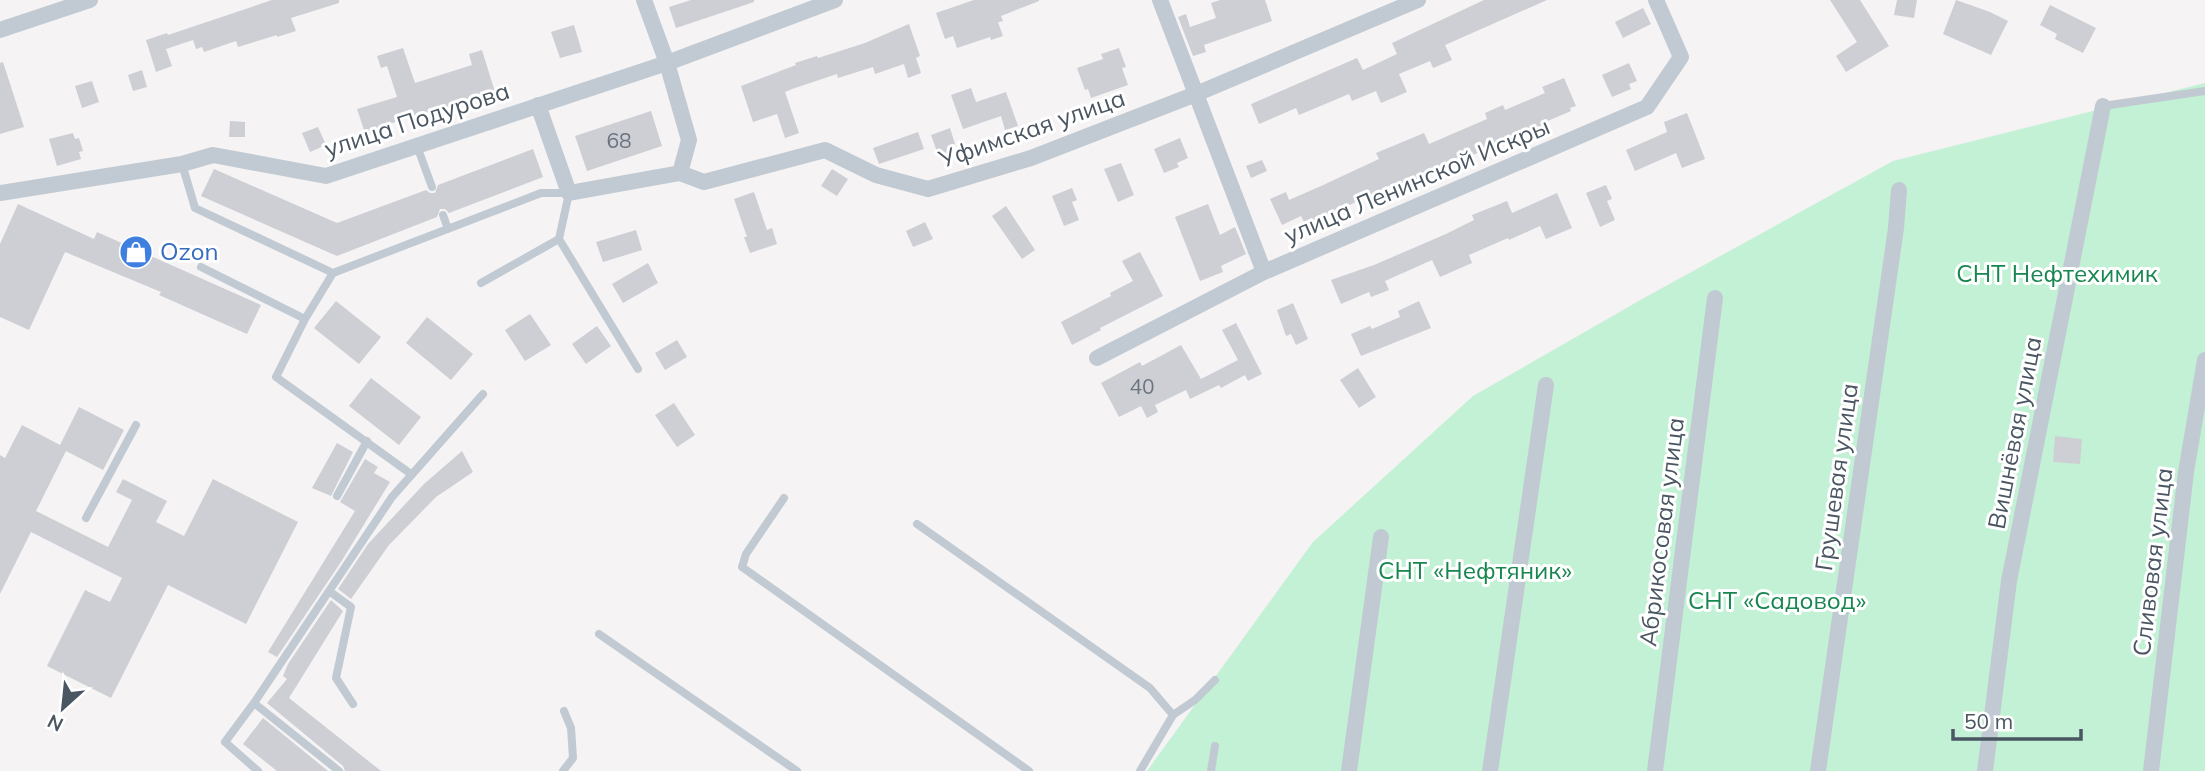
<svg xmlns="http://www.w3.org/2000/svg" width="2205" height="771" viewBox="0 0 2205 771" font-family="Mulish,sans-serif">
<rect width="100%" height="100%" fill="#f5f3f3"/>
<path fill="#c3f1d5" d="M2205 83V771H1147L1313 542 1473 396 1644 298 1893 161Z"/>
<path fill="#cdcfd5" d="M272 0H339V3L291 18 296 31 277 37V35L238 47 236 41 204 52 202 47 196 49 193 40 166 49 172 66 156 72 146 40 167 33 168 35Z
M691 0H754V2L676 28 669 7Z
M974 0H1039V1L1001 16 1003 21 998 22 1003 36 991 40 990 37 957 48 953 36 945 39 936 13Z
M1220 0H1265L1272 21 1204 45 1206 52 1193 56 1178 17 1186 14 1190 27 1216 18 1211 3Z
M1484 0H1547L1445 45 1452 60 1433 68 1430 61 1399 74 1407 92 1381 103 1376 91 1352 101 1349 94 1299 115 1296 108 1259 124 1251 104 1357 58 1363 70 1397 54 1392 43Z
M1830 0H1860L1889 46 1846 72 1836 56 1857 42Z
M1897 0H1917L1914 18 1894 15Z
M1956 0 1990 12 2008 21 1991 55 1943 34Z
M2050 5 2096 28 2083 53 2055 39 2057 34 2040 25Z
M1643 8 1651 24 1623 38 1615 22Z
M909 24 920 56 916 58 921 73 908 78 904 64 875 74 873 67 838 78 837 74 792 89 785 92 799 133 785 138 777 114 753 122 741 86 796 65 795 63 817 56 818 58 865 43Z
M574 25 582 52 560 58 551 32Z
M403 48 415 83 472 65 469 54 482 50 495 92 432 113V111L389 124 391 129 366 136 357 109 397 97 387 66 381 68 377 56Z
M1119 48 1126 67 1122 68 1128 85 1091 98 1088 89 1085 90 1077 68 1103 59 1101 54Z
M3 62 24 127 0 134V63Z
M1629 63 1637 81 1629 84 1631 89 1612 97 1602 75Z
M142 70 147 87 133 91 128 75Z
M1564 78 1576 106 1570 108 1571 111 1543 123 1545 127 1498 144 1393 190 1391 185 1306 226 1301 216 1282 225 1270 199 1286 192 1289 200 1321 186 1379 159 1376 153 1424 133 1429 144 1487 119 1485 113 1503 105 1505 110 1545 93 1542 87Z
M92 81 99 102 82 108 75 86Z
M971 88 976 102 1006 92 1018 126 1005 130 1001 116 963 129 951 95Z
M651 111 662 146 587 171 575 136Z
M1687 113 1705 159 1682 168 1676 153 1635 171 1626 150 1667 132 1664 122Z
M230 121 245 122V137H229Z
M318 127 326 145 310 152 302 133Z
M950 128 955 144 951 145 954 152 939 157 931 135Z
M918 132 924 149 879 164 873 148Z
M73 133 75 139 79 138 83 151 79 152 81 159 57 166 49 139Z
M1180 138 1188 158 1177 163 1179 167 1164 173 1154 149Z
M533 149 543 177 449 213 445 209H440L437 217 337 256 201 196 214 169 337 223 426 190 430 193H435L438 185Z
M1262 160 1267 171 1251 178 1246 166Z
M1121 163 1134 195 1118 202 1104 169Z
M832 169 848 179 837 196 821 186Z
M1606 185 1612 199 1607 201 1615 220 1600 227 1586 193Z
M1072 188 1077 200 1072 202 1079 220 1064 226 1052 196Z
M754 192 767 230 772 228 777 244 750 253 744 237H747L734 199Z
M1557 193 1572 228 1546 239 1540 226 1509 240 1508 238 1469 255 1472 263 1440 277 1432 260 1385 281 1389 290 1371 297 1369 292 1341 304 1331 280 1374 265 1446 234 1474 220 1472 215 1507 201 1512 213Z
M18 204 94 239 97 232 261 305 247 334 159 295 161 292 65 252 29 330 0 317V244Z
M1208 204 1220 235 1235 227 1246 254 1221 266 1223 272 1200 281 1175 217Z
M1006 206 1035 250 1022 259 992 216Z
M925 222 933 239 913 247 906 231Z
M636 230 642 250 603 262 596 242Z
M1140 252 1163 296 1100 328 1101 330 1072 345 1061 322 1111 296 1110 293 1133 281 1122 261Z
M648 263 658 283 623 303 612 284Z
M336 301 381 337 359 364 314 328Z
M1419 301 1431 328 1361 356 1351 334 1370 326 1372 329 1400 317 1398 311Z
M1293 303 1308 339 1296 345 1291 334 1286 336 1277 310Z
M530 314 551 345 525 361 505 330Z
M427 317 473 354 451 380 406 343Z
M1236 323 1262 374 1248 381 1245 375 1221 388 1219 385 1190 399 1186 390 1155 405 1158 412 1147 418 1141 406 1119 417 1101 383 1140 362 1142 366 1181 345 1201 379 1238 360 1222 330Z
M597 326 611 346 586 364 572 344Z
M677 340 687 357 665 370 655 353Z
M1358 368 1376 397 1359 408 1340 380Z
M371 378 421 417 399 445 349 406Z
M674 403 695 435 677 447 655 415Z
M79 407 124 430 103 470 66 451 36 511 108 547 132 500 116 492 123 479 167 501 156 522 184 536 213 479 298 522 246 624 168 585 111 698 47 666 85 590 110 602 122 578 31 532 0 594V455L5 458 22 425 60 445Z
M2055 436 2082 439 2080 464 2053 462Z
M337 443 353 452 331 496 312 488Z
M462 451 473 472 436 497 389 545 351 599 338 589 368 544 424 484Z
M365 459 378 467 374 473 390 482 341 562 277 657 268 652 355 511 340 502Z
M331 600 343 611 289 698 381 771H345L343 766 267 703 287 679 283 676 288 664Z
M263 718 328 771H277L243 744Z"/>
<g fill="none" stroke-linecap="round" stroke-linejoin="round">
<path stroke="#c1cad2" stroke-width="8" d="M2103 106 2205 91
M417 146 432 187
M182 164 195 208 333 273
M443 215 448 229
M201 267 305 319
M481 283 559 239
M411 474 276 377 305 319 333 273 541 193H569L559 239 638 369
M337 496 367 441
M784 498 746 554 742 567 1029 771
M86 518 136 425
M917 524 1150 688 1173 715
M329 591 351 607 336 678 353 704
M599 634 797 771
M254 703 339 771
M258 771 225 742 254 703 392 497 483 394
M563 771 573 758 571 728 564 711
M1140 771 1173 715 1195 700 1215 680
M1211 771 1215 746"/>
<path stroke="#c1cad2" stroke-width="16" d="M644 0 667 63 689 140 680 173
M1160 0 1264 272
M0 30 90 0
M538 105 569 193 680 173 704 182 825 150 876 175 928 189 1031 158 1196 94 1418 0
M0 193 182 164 213 155 326 176 667 63 835 0
M1097 358 1264 272 1647 107 1681 57 1656 0
M1349 771 1381 537
M1490 771 1546 385
M1655 771 1715 298
M1818 771 1896 228 1899 190
M1985 771 2009 581 2103 106
M2151 771 2186 472 2205 360"/>
</g>
<defs>
<symbol id="shop-disc" viewBox="-11 -11 22 22"><circle r="9.5" fill="#3f7fe0" stroke="#fff"/><path d="M-5-2.5h2.3a2.7 3.5 0 0 1 5.4 0H5L5.5 6h-11ZM-1.5-2.5h3a1.5 2.3 0 0 0-3 0Z" fill="#fff"/></symbol>
</defs>
<g fill-rule="evenodd">
<use href="#shop-disc" x="117" y="233" width="38" height="38"/>
</g>
<g text-anchor="middle" stroke-width="6" stroke-linejoin="round" paint-order="stroke">
<g font-size="21" fill="#6b747e">
<text x="619" y="148">68</text>
<text x="1142" y="394">40</text>
</g>
<g font-size="24" fill="#4a5661" stroke="#fff">
<text transform="translate(417 120) rotate(-18)" y="8">улица Подурова</text>
<text transform="translate(1032 129) rotate(-19)" y="8">Уфимская улица</text>
<text transform="translate(1417 181) rotate(-23)" y="8">улица Ленинской Искры</text>
<text transform="translate(2015 433) rotate(-79)" y="8">Вишнёвая улица</text>
<text transform="translate(1837 477) rotate(-82)" y="8">Грушевая улица</text>
<text transform="translate(1662 532) rotate(-83)" y="8">Абрикосовая улица</text>
<text transform="translate(2153 562) rotate(-83)" y="8">Сливовая улица</text>
</g>
<g font-size="24" fill="#366cbe" stroke="#fff" text-anchor="start">
<text x="160" y="260">Ozon</text>
</g>
<g font-size="24" fill="#17864f" stroke="#fff">
<text x="2057" y="282">СНТ Нефтехимик</text>
<text x="1475" y="579">СНТ «Нефтяник»</text>
<text x="1777" y="609">СНТ «Садовод»</text>
</g>
</g>
<g transform="translate(63 708) rotate(207)" stroke="#ffffff" stroke-width="5" paint-order="stroke">
<path d="M0-5L12 26L0 18L-12 26Z" fill="#4a5661"/>
<text y="-10" font-size="19" font-weight="bold" text-anchor="middle" fill="#4a5661">N</text>
</g>
<path d="M1953 729v10h128v-10" fill="none" stroke="#4a5661" stroke-width="3.5"/>
<text x="1964" y="729" font-size="21" fill="#4a5661" stroke="#ffffff" stroke-width="5" paint-order="stroke">50 m</text>
</svg>
